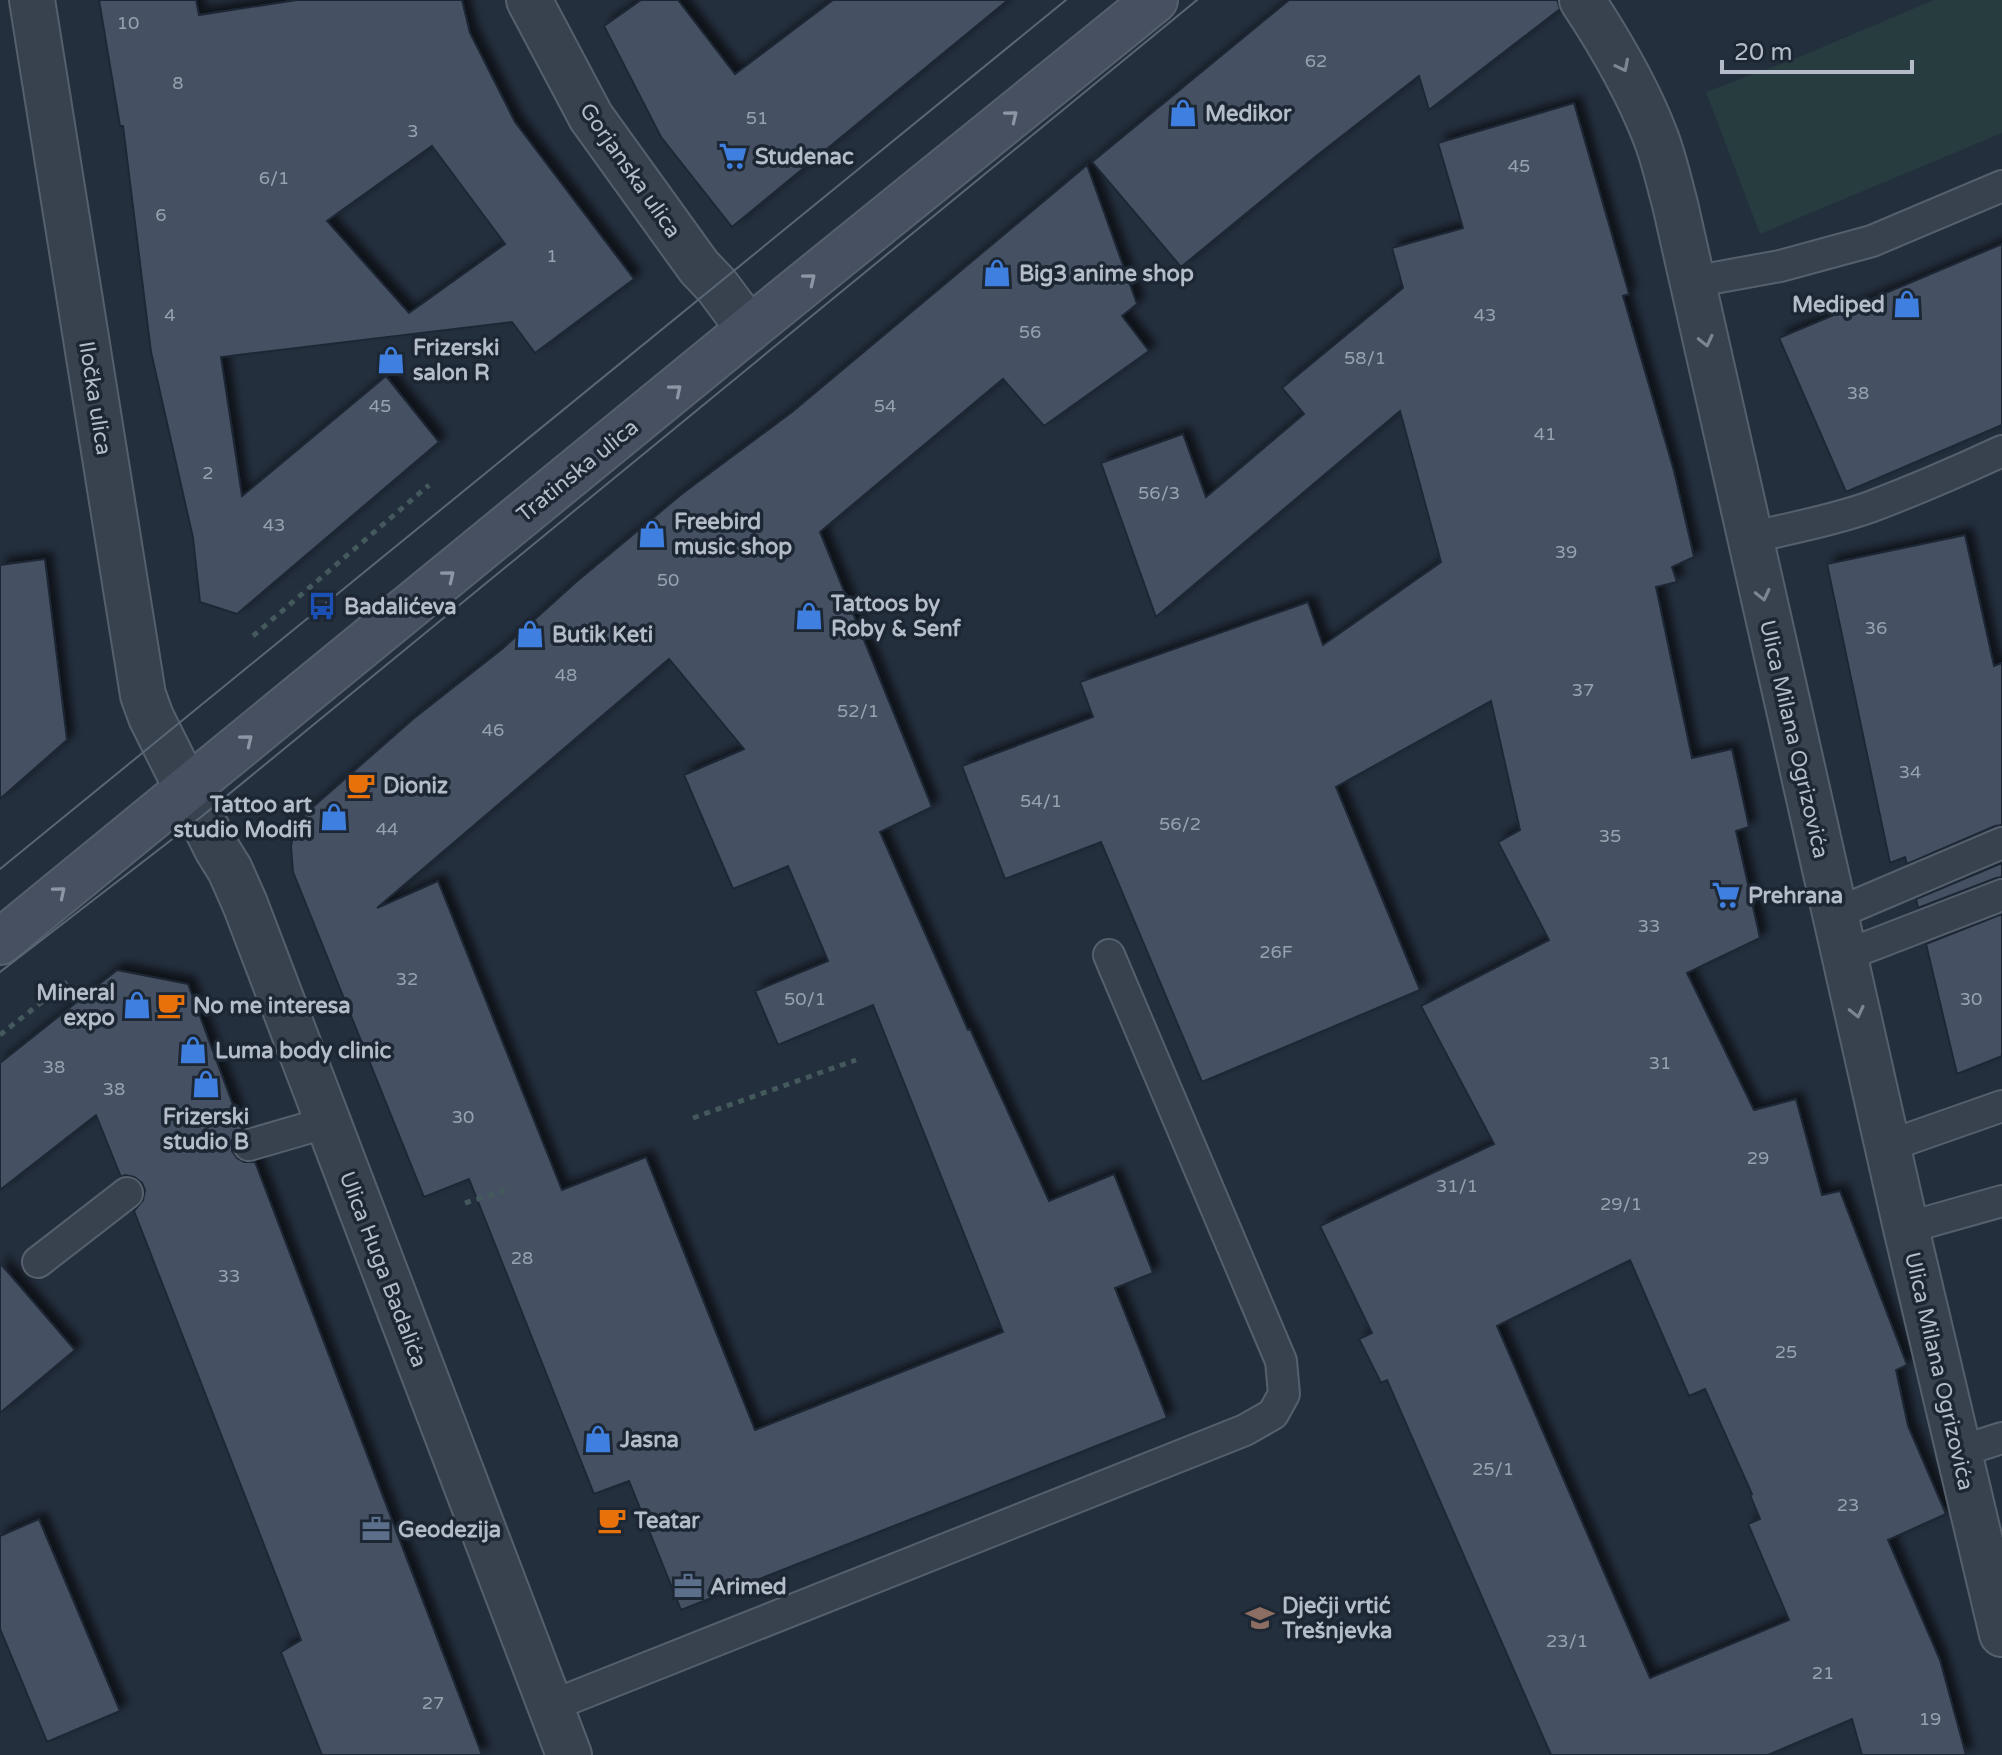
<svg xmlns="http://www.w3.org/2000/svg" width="2002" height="1755" viewBox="0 0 2002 1755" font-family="'Varela Round',sans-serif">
<defs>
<filter id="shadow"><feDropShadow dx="7" dy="-7" stdDeviation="4" flood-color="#0009"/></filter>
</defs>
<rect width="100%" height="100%" fill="#242f3e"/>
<path fill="#263c3f" d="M1934 0H2002V133L1760 234 1706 92 1799 57Z"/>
<path fill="#455162" stroke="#1f2835" stroke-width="2" fill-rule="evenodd" filter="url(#shadow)" d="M99 0H196L199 15 297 0H462L470 33 515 122 634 279 535 353 512 322 221 357 242 496 386 376 439 442 237 614 200 602 193 538 151 352 123 126H120ZM432 146 505 244 409 313 327 221Z
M641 0H678L735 74 833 0H1008L732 227 661 137 604 26Z
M1289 0H1557L1560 9 1429 110 1419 76 1315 157 1181 267 1092 162Z
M1574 103 1629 294 1623 296 1674 471 1694 557 1672 567 1677 582 1656 587 1692 758 1732 749 1749 827 1736 831 1760 938 1687 973 1754 1110 1796 1099 1822 1195 1840 1191 1907 1365 1896 1370 1908 1426 1946 1514 1888 1540 1940 1660 1966 1755H1862L1852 1719 1768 1755H1551L1387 1380 1381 1383 1359 1339 1372 1333 1320 1226 1494 1144 1421 1006 1549 940 1498 842 1520 830 1491 701 1336 787 1420 990 1202 1082 1101 842 1005 879 962 766 1093 717 1080 682 1308 602 1323 645 1441 562 1400 411 1156 617 1101 463 1183 434 1206 497 1304 414 1282 388 1403 288 1392 248 1463 228 1438 143ZM1630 1260 1689 1396 1705 1389 1752 1494 1750 1495 1760 1519 1748 1524 1789 1620 1650 1678 1497 1326Z
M1087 165 1137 304 1122 316 1149 351 1044 426 1003 379 820 532 932 807 880 832 968 1030 970 1029 1049 1201 1114 1174 1153 1273 1115 1288 1167 1418 681 1610 629 1481 594 1494 469 1179 424 1197 293 872 291 847 294 828 306 813 413 719 502 649 576 582 683 493 792 412ZM669 659 744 749 684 775 733 889 788 866 828 961 755 991 778 1045 873 1005 1003 1332 755 1430 646 1157 562 1190 438 881 377 908Z
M2002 244V425L1846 492 1779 338Z
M1965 535 1994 666 2002 663V825L1995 826 1907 864 1905 857 1890 863 1827 564Z
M45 559 67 740 0 799V565Z
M2002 863V877L1996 878 1918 908 1916 899Z
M2002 914V1056L1957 1074 1926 944Z
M117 970 188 984 242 1129 236 1133 232 1140V1151L237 1158 244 1162H255L482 1755H322L281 1652 301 1640 134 1211 143 1200 145 1190 142 1183 134 1177 125 1175 121 1177 96 1115 0 1190V1063Z
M0 1263 75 1350 0 1413Z
M39 1519 120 1711 47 1742 0 1629V1536Z"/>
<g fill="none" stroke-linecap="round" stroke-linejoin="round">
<defs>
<path id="lane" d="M1692 282 1780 266 1872 241 2002 186
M1750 538C1790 528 1831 521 1870 507 1915 490 1959 471 2002 451
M1835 914 2002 843
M1844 956 2002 895
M249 1145 328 1122
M1888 1146 2002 1106
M1906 1228 2002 1201
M38 1262 127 1193
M1958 1452 2002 1438
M551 1706 1245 1430 1273 1414 1284 1394 1281 1361 1109 955"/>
<path id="street" d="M32 0 143 695 151 717 217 849 230 870 245 904 569 1755
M529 0 591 117 699 267 717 286 749 329
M1582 0C1611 44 1637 88 1656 138 1664 159 1669 182 1675 204L1906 1228 2002 1634"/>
<path id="secondary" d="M0 942 749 329 1155 0"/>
</defs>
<use href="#lane" stroke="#565f6c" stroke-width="34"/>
<use href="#street" stroke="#565f6c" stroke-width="48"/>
<use href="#secondary" stroke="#565f6c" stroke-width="48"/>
<path stroke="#44595c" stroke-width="5" stroke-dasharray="6 6" stroke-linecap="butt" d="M253 636 429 485
M0 1035 67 982
M693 1118 856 1060
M465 1203 506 1190"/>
<use href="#lane" stroke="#38414e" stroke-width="30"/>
<use href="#street" stroke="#38414e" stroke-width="44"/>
<use href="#secondary" stroke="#465061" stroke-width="44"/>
<path stroke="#5a6575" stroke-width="2" d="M0 869 1066 0
M0 972 201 817 1197 0"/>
</g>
<defs><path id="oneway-chevron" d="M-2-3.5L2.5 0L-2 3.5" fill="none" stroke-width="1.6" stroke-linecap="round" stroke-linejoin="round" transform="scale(2)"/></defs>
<g stroke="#7c8592">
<use href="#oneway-chevron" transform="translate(1623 66) rotate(63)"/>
<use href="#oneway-chevron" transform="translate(1706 341) rotate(77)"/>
<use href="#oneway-chevron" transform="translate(1763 595) rotate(77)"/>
<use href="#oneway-chevron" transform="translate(1857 1012) rotate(77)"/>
</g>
<g stroke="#8e96a5">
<use href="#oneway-chevron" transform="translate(1012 116) rotate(-39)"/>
<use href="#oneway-chevron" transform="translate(810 279) rotate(-39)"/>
<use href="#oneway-chevron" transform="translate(676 390) rotate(-40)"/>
<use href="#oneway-chevron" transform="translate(449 576) rotate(-39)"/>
<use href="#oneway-chevron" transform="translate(247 740) rotate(-39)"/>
<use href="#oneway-chevron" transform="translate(60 892) rotate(-40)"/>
</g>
<defs>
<symbol id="shop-bare" viewBox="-9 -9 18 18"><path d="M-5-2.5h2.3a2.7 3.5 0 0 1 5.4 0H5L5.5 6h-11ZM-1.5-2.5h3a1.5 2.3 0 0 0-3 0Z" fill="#3f7fe0" stroke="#1d2633" stroke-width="2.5" paint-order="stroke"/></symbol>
<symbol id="supermarket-bare" viewBox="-9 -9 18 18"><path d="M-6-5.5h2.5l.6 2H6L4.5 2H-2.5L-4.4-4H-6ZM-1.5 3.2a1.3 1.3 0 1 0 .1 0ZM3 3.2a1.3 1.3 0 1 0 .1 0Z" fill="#3f7fe0" stroke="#1d2633" stroke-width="2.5" paint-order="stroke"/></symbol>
<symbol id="bus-bare" viewBox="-9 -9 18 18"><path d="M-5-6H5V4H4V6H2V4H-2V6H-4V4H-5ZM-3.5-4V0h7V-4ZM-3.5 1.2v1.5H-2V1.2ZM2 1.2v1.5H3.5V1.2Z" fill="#1a4fb4" stroke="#1d2633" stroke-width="2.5" paint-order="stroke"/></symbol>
<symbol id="cafe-bare" viewBox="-9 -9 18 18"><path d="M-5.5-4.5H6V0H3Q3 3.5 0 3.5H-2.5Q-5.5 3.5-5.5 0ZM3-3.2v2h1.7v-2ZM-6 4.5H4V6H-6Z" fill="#e8710a" stroke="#1d2633" stroke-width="2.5" paint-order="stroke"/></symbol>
<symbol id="office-bare" viewBox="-9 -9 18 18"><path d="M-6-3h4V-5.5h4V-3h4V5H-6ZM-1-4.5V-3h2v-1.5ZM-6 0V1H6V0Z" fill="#5c6f8a" stroke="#1d2633" stroke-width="2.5" paint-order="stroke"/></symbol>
<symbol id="school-bare" viewBox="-9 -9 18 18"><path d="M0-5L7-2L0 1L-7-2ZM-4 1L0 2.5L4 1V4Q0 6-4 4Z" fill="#8d6e63" stroke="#1d2633" stroke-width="2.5" paint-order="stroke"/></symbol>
</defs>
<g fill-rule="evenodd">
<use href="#shop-bare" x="1163" y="93" width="40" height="40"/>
<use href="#supermarket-bare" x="713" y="136" width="40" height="40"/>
<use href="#shop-bare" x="977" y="253" width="40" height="40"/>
<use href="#shop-bare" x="1887" y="284" width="40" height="40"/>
<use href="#shop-bare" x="371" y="340" width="40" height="40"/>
<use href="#shop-bare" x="632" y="514" width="40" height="40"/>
<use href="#bus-bare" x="302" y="586" width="40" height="40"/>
<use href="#shop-bare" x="789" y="596" width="40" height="40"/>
<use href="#shop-bare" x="510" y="614" width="40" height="40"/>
<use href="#cafe-bare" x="341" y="765" width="40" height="40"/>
<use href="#shop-bare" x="314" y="797" width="40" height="40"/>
<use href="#supermarket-bare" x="1706" y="875" width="40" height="40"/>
<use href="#shop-bare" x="117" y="985" width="40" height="40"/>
<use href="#cafe-bare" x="151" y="985" width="40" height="40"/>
<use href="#shop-bare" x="173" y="1030" width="40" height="40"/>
<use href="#shop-bare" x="186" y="1064" width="40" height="40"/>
<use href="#shop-bare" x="578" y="1419" width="40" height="40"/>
<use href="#cafe-bare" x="592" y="1500" width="40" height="40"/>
<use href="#office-bare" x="356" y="1509" width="40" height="40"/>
<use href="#office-bare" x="668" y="1566" width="40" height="40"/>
<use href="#school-bare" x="1240" y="1598" width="40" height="40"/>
</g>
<g text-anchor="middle" stroke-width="7" stroke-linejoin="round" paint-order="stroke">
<g font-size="18" fill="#98a1af">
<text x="128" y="29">10</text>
<text x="1316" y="67">62</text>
<text x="178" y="89">8</text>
<text x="757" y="124">51</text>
<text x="413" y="137">3</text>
<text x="1519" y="172">45</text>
<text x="274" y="184">6/1</text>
<text x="161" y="221">6</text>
<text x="552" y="262">1</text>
<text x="170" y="321">4</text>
<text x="1485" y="321">43</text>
<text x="1030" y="338">56</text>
<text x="1365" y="364">58/1</text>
<text x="1858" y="399">38</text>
<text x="380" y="412">45</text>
<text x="885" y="412">54</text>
<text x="1545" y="440">41</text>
<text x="208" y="479">2</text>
<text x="1159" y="499">56/3</text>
<text x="274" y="531">43</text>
<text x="1566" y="558">39</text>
<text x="668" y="586">50</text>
<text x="1876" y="634">36</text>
<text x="566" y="681">48</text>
<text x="1583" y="696">37</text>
<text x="858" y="717">52/1</text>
<text x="493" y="736">46</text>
<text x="1910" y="778">34</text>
<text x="1041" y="807">54/1</text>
<text x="1180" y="830">56/2</text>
<text x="387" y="835">44</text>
<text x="1610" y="842">35</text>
<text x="1649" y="932">33</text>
<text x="1276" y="958">26F</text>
<text x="407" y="985">32</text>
<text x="805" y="1005">50/1</text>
<text x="1971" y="1005">30</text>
<text x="1660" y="1069">31</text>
<text x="54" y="1073">38</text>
<text x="114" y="1095">38</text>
<text x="463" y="1123">30</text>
<text x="1758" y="1164">29</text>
<text x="1457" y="1192">31/1</text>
<text x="1621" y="1210">29/1</text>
<text x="522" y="1264">28</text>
<text x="229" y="1282">33</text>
<text x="1786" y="1358">25</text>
<text x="1493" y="1475">25/1</text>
<text x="1848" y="1511">23</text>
<text x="1567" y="1647">23/1</text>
<text x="1823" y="1679">21</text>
<text x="433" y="1709">27</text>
<text x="1930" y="1725">19</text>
</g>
<g font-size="22" font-weight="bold" fill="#b4bcc9" stroke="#1d2633" text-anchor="start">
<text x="1205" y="121">Medikor</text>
<text x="755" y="164">Studenac</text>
<text x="1019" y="281">Big3 anime shop</text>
<text x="1885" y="312" text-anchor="end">Mediped</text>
<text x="413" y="355">Frizerski<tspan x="413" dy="25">salon R</tspan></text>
<text x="674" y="529">Freebird<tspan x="674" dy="25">music shop</tspan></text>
<text x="831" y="611">Tattoos by<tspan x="831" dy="25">Roby &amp; Senf</tspan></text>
<text x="344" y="614">Badalićeva</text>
<text x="552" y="642">Butik Keti</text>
<text x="383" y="793">Dioniz</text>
<text x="312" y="812" text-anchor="end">Tattoo art<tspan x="312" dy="25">studio Modifi</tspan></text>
<text x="1748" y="903">Prehrana</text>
<text x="115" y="1000" text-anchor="end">Mineral<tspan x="115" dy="25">expo</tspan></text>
<text x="193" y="1013">No me interesa</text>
<text x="215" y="1058">Luma body clinic</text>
<text x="206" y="1124" text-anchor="middle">Frizerski<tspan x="206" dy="25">studio B</tspan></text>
<text x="620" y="1447">Jasna</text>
<text x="634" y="1528">Teatar</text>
<text x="398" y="1537">Geodezija</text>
<text x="710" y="1594">Arimed</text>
<text x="1282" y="1613">Dječji vrtić<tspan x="1282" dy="25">Trešnjevka</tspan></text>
</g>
<g font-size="22" fill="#b4bcc9" stroke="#1d2633">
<text transform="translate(631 170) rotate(55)" y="8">Gorjanska ulica</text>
<text transform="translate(96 398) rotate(81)" y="8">Iločka ulica</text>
<text transform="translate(577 470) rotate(-39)" y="8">Tratinska ulica</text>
<text transform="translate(1795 739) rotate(77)" y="8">Ulica Milana Ogrizovića</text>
<text transform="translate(384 1269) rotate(69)" y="8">Ulica Huga Badalića</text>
<text transform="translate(1940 1371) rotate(77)" y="8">Ulica Milana Ogrizovića</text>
</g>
</g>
<path d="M1722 60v12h190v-12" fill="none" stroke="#b4bcc9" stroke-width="4"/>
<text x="1734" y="60" font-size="24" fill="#b4bcc9" stroke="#1d2633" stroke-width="6" paint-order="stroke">20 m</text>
</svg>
